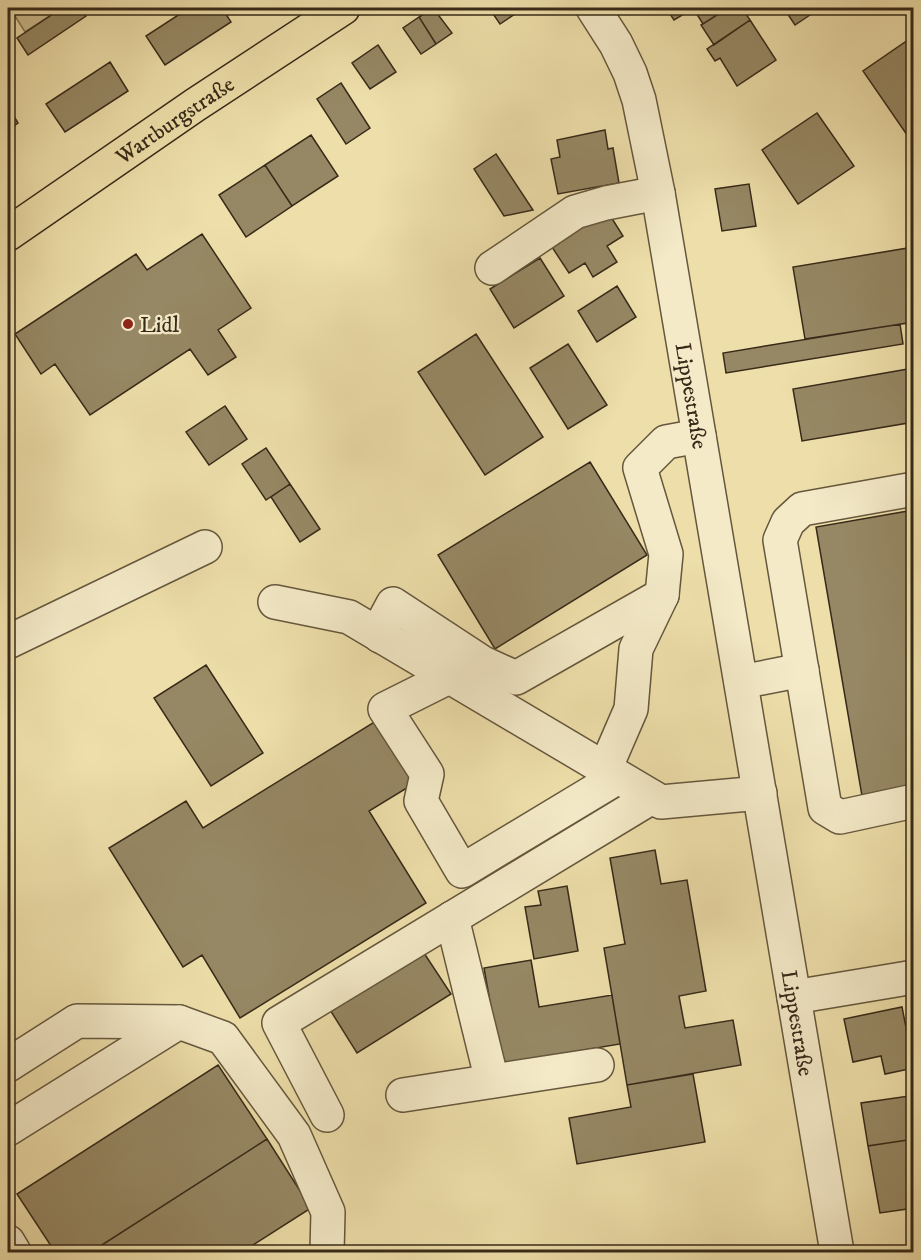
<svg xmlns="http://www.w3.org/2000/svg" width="921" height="1260" viewBox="0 0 921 1260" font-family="'IM FELL DW Pica',serif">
<rect width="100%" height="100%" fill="#eedfaa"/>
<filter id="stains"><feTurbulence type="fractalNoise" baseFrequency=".00333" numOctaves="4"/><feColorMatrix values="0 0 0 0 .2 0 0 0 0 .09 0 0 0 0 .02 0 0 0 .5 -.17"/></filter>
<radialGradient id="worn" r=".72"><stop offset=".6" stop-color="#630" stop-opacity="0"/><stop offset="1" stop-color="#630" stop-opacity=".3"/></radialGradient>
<path fill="#cfc091" stroke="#837555" stroke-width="1.5" d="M10 8H62L25 32Z"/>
<path fill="#968864" stroke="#372a19" stroke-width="1.5" d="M62 8H81L86 16 28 55 17 38Z
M189 8H222L231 22 165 65 146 36Z
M433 8 452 33 436 44 419 17Z
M489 8H515L518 12 500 24Z
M666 8H694L674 20Z
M693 8H728L703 24Z
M728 8H742L750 20 714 45 701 25Z
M789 8H813L807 12 810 15 795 25 785 10Z
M419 17 436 44 421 54 403 28Z
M750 20 776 60 737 86 720 58 715 61 707 49Z
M908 40 914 47V145L863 71Z
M378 45 396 72 370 89 352 63Z
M110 62 128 91 65 132 46 104Z
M341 83 370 128 346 144 317 99Z
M8 106 18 123 8 130Z
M817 113 854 166 798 204 762 150Z
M605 130 608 149 613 148 619 183 558 194 551 159 560 157 557 140Z
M311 135 338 176 292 206 265 165Z
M496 154 533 210 504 216 474 169Z
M265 165 292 206 246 237 219 195Z
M749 184 756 226 722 231 715 189Z
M606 209 623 236 607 246 617 262 593 277 585 263 569 273 550 244Z
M202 234 251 308 218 330 236 357 208 375 190 349 90 415 55 364 41 374 15 334 136 254 147 270Z
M914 247V322L805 339 793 267Z
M540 258 564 296 514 328 490 289Z
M617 286 636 317 597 342 578 311Z
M900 324 903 344 726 373 723 353Z
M476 334 543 437 485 475 418 372Z
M568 344 607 405 568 429 530 368Z
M914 368V422L802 441 793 389Z
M225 406 247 439 209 465 186 432Z
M266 448 290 484 266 500 242 464Z
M590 462 647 555 495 649 438 555Z
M290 484 320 529 300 542 271 497Z
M914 510V759L912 760 914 770V787L862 796 816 527Z
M206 665 263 753 211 786 154 698Z
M376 721 415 783 369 811 426 903 240 1018 202 955 183 967 109 848 186 801 203 828Z
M655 850 661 884 687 880 706 991 679 996 685 1028 733 1020 741 1065 627 1085 604 948 625 944 610 858Z
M567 886 578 951 534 959 525 907 541 905 538 891Z
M420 947 451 994 357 1053 327 1005Z
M531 960 539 1007 612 995 620 1044 501 1064 484 968Z
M902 1007 914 1068 885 1074 881 1056 853 1062 844 1019Z
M218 1065 267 1139 91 1252H55L17 1194Z
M693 1074 705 1142 577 1164 569 1118 631 1107 627 1085Z
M909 1096 914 1120V1139L868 1146 861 1103Z
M267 1139 311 1208 242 1252H91Z
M914 1139V1208L880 1213 868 1146Z"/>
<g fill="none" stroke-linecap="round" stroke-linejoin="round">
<defs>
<g id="minor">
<path id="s1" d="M593 8 616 44 630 73 639 100 658 193 837 1252"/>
<path d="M492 268 575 212 606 203 658 193"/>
<path d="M914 489 802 509 788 522 780 540 825 808 840 817 914 801"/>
<path d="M275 602 349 617 661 802 760 793"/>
<path d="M380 636 386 617 393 604 483 663 516 678 662 595"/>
<path d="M8 642 205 547"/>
<path d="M449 677 385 709 427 774 421 801 462 871 618 777"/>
<path d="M741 682 802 670"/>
<path d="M605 769 631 709 636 649 662 595 666 554 640 468 666 442 699 436"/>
<path d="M452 918 492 1081"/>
<path d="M794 997 914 977"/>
<path d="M8 1065 77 1021 179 1022"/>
<path d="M403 1095 597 1065"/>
<path d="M327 1115 279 1023 652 797"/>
<path d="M8 1129 179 1022 223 1038 294 1135 328 1212 327 1252"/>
<path d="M8 1242 14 1252"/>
</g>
<g id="major">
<path id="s2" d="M8 234 195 105 343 8"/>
</g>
</defs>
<use href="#minor" stroke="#65573d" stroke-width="36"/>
<use href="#major" stroke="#372a19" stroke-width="36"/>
<use href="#minor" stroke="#f4eac8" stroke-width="33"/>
<use href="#major" stroke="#eedfaa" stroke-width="33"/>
</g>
<circle fill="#8f2418" stroke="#f4eac8" stroke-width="2" cx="128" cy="324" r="6"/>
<g text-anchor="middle" stroke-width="4.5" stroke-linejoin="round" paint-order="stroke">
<g font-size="22" fill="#372a19" stroke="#f4eac8">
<text dy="8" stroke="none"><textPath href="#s2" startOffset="202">Wartburgstraße</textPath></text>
<text dy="8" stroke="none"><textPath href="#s1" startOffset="404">Lippestraße</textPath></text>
<text dy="8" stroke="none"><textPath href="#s1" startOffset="1040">Lippestraße</textPath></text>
</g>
<g font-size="22" fill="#372a19" stroke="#f4eac8" text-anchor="start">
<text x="140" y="332">Lidl</text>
</g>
</g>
<rect width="921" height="1260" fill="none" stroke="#eedfaa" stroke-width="30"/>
<rect x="9" y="9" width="903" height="1242" fill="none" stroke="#372a19" stroke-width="3"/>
<rect x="15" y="15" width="891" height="1230" fill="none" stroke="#372a19" stroke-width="1.5"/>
<rect width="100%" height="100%" filter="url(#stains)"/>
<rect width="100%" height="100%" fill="url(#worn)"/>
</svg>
